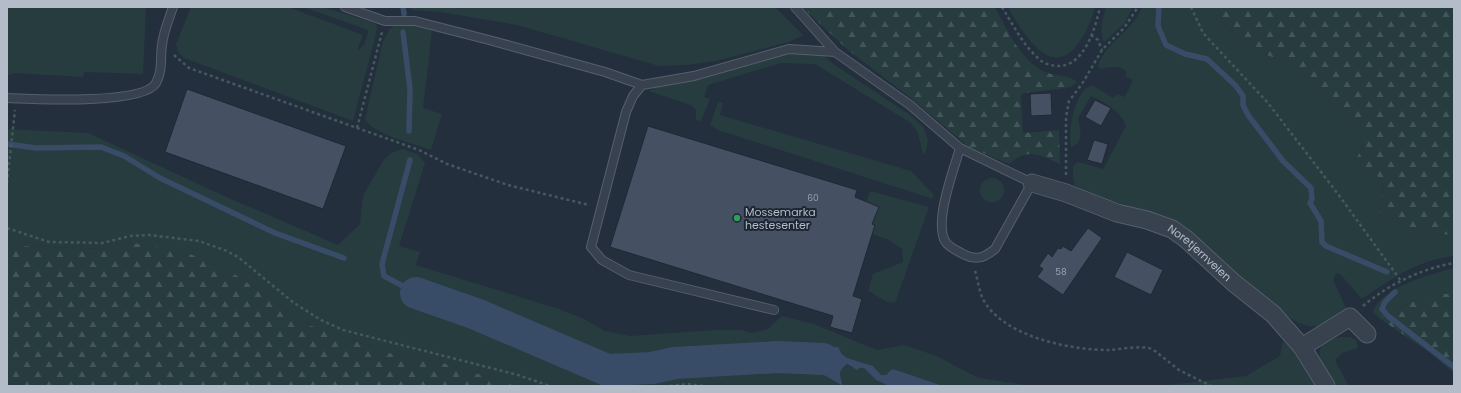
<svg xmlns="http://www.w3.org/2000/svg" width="1461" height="393" viewBox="0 0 1461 393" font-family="Poppins,sans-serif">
<defs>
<pattern id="forest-firs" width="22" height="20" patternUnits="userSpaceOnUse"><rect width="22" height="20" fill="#263c3f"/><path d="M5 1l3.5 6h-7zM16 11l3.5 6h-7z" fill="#435659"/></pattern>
</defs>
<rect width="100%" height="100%" fill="#242f3e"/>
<path fill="#263c3f" d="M7 7H146L143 74 84 72 83 77 14 73 7 76Z
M191 7H288L363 35 357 51C365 46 367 39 368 30L303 7H324L374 23 377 26 375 38 353 121 184 58 178 52 176 44Z
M412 7H775L803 35 789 42 716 61 686 65 659 66 517 25 441 12 411 10Z
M1008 7H1095C1092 20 1086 33 1078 44 1050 82 1021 30 1008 7Z
M1106 7H1133L1124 24 1104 42C1099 31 1103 18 1106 7Z
M1142 7H1212C1217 21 1247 45 1261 52 1268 56 1276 58 1283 62 1297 71 1307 83 1320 94 1332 104 1361 123 1362 140 1363 150 1357 157 1353 165L1360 171 1379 177 1384 187 1380 212C1396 228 1432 234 1454 235V256C1418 260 1391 279 1362 299L1340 274 1336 273 1333 280 1347 310C1317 330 1310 333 1279 310L1186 227 1170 218 1101 198 1086 191 1075 185 1073 179V166L1078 162 1103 169 1126 126C1121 111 1104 102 1091 96L1078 118C1080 129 1085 142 1071 147 1068 131 1074 91 1092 85L1113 98 1117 94 1125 97 1133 80 1125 76 1127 72C1120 65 1110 67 1101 69L1098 66C1106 41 1132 33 1142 7Z
M396 24 418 26 432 31 423 108 442 114 431 150C413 143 374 135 365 119L383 41 389 30Z
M811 52 823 54 832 63 910 115 923 126 928 140 926 151 923 155 918 133 911 123 815 64 781 63 708 85 704 97 710 99 701 121 696 120V110L691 105 649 91 656 87 718 74 769 57Z
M718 102 723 103 720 115 911 171 933 194V199L718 130 710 125Z
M7 129 88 133 222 195 338 245 360 224 363 196 383 161 391 153 403 149 417 154 425 163 399 246 420 252 416 265 559 309 584 319 605 331 630 336 714 330H743L751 333 768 329 782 316 814 324 877 350 904 345 934 355 979 378 1033 386H943L892 369 886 375H881L873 366 847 358 835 346C818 346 804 354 788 361L813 369 841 385 844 384 839 379C840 372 841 369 847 364L852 368 863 367 876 380 889 386H516L440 362 404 358 309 325 236 275 210 262 133 243 108 249 17 246 7 253Z
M980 190a12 12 0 1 1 24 0a12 12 0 1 1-24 0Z
M870 192H874L929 207 895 303 887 302 868 291 873 274 903 262 902 249 889 240 872 234 875 225 859 220Z
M1454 268V294L1420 298 1379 318 1373 312C1381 287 1431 274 1454 268Z
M1340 337H1350L1356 340 1358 348 1342 353 1336 359V363L1349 386H1333C1322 364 1306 344 1340 337Z
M1283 341 1293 351 1314 386H1160L1246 376 1280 356Z"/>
<path fill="url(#forest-firs)" d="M802 7H995C1007 29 1021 62 1045 72 1057 77 1068 74 1077 82L1070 87 1058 89 1023 93 1021 97 1023 133 1059 130 1060 164C1040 155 1028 147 1009 164L969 147 912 99 847 49Z
M1212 7H1454V235C1432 234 1395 228 1380 212L1384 187 1379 177 1360 171 1352 165C1357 157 1363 150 1362 140 1361 123 1332 104 1320 94 1307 84 1297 71 1283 62 1276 58 1268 56 1261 52 1247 45 1217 21 1212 7Z
M133 243 180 250 210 262 236 275 309 325 404 358 440 362 516 386H7V253L17 246 108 249Z
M1440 294H1454V373L1430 353 1379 318 1420 298Z"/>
<path fill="#394c67" d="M825 346 838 347 842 354 847 358 873 366 881 375H886L892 369 896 370 943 386H889L876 380 864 368H859L857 370 847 364C836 373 841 376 843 386L813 369 778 357 780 353 814 350Z"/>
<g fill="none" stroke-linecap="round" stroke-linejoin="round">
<path stroke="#394c67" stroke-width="5.5" d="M403 7 404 14
M1159 7 1158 26 1166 45 1185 54 1207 59 1236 86 1243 96V105L1248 115 1283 161 1311 188 1312 199 1310 203 1321 221 1322 242 1326 246 1387 272
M403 32 410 89 409 131
M7 144 36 148 101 147 124 156 160 178 275 233 344 258
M410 160 382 264 384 276 416 293
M1395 292 1385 302 1382 309 1388 316 1454 367"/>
<path stroke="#394c67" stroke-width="32" d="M416 293 476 314 607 370 652 368 675 363 778 357 823 359"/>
</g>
<path fill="#455162" stroke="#1f2835" d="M187 89 346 146 323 209 165 152Z
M1051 93 1052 115 1031 116 1030 94Z
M1095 100 1111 108 1101 126 1085 117Z
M648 126 857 190 855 197 879 207 872 224 875 225 853 296 862 299 852 333 830 327 833 316 610 247Z
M1094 140 1108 144 1102 164 1087 160Z
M1088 228 1102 238 1063 295 1037 277 1043 269 1039 266 1048 253 1052 257 1058 248 1061 249 1063 246 1071 251Z
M1127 252 1163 270 1151 295 1114 277Z"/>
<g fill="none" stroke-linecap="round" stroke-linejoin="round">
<defs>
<path id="lane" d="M345 7 385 21H415L489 40 605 72 642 85
M795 7 835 52 910 105 960 148 1032 183 995 249C985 257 977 261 965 255 958 251 949 248 945 241 934 221 954 169 960 148
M7 98C32 99 143 105 156 83 163 70 160 59 162 45 163 33 169 19 173 7
M774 310 629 275 602 260 591 247 626 112 633 96 642 85 694 76 789 49 835 52"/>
<g id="street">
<path id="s1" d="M1032 183 1066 193 1117 213 1147 220 1172 229 1186 239 1234 283 1273 314 1302 347 1326 386"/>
<path d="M1302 347 1350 317 1367 334"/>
</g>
</defs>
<use href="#lane" stroke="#565f6c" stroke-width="10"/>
<use href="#street" stroke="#565f6c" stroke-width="19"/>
<path stroke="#44595c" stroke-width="2.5" stroke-dasharray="3 3" stroke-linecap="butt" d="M1002 7C1013 25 1023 45 1039 59 1044 64 1050 65 1056 66 1084 68 1095 29 1100 7
M1191 7 1203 33 1268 103 1338 194 1401 281
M1091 35 1098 40 1102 50
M174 55 189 68 419 150 447 164 508 185 589 205
M357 128 382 32
M1066 175V117L1069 101 1082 84 1102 50 1124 28 1138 7
M7 183 15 110
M7 228 49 242 103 243 130 236 149 235 199 241 227 251 238 257 294 303 321 320 343 330 518 375 550 386
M975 271C978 280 979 292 984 301 1005 337 1070 350 1109 350 1122 349 1136 346 1149 348L1155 351 1179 370 1211 386
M1363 306C1389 284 1421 269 1454 263
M670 386 688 384 703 386"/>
<use href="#lane" stroke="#38414e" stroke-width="8"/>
<use href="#street" stroke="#38414e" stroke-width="17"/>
</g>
<circle fill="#2e9e5b" stroke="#1d2633" stroke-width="1.5" cx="737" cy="218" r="4"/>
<g text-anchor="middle" stroke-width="4" stroke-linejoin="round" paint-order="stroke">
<g font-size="9" fill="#98a1af">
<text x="813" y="201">60</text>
<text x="1061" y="275">58</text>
</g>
<g font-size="11" fill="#b4bcc9" stroke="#1d2633" text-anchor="start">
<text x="745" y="216">Mossemarka<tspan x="745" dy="13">hestesenter</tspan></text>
</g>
<g font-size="11" fill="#b4bcc9" stroke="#1d2633">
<text dy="4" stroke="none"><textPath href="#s1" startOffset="184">Noretjernveien</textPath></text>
</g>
</g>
<rect width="1461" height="393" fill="none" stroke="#b4bcc9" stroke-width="16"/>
</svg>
